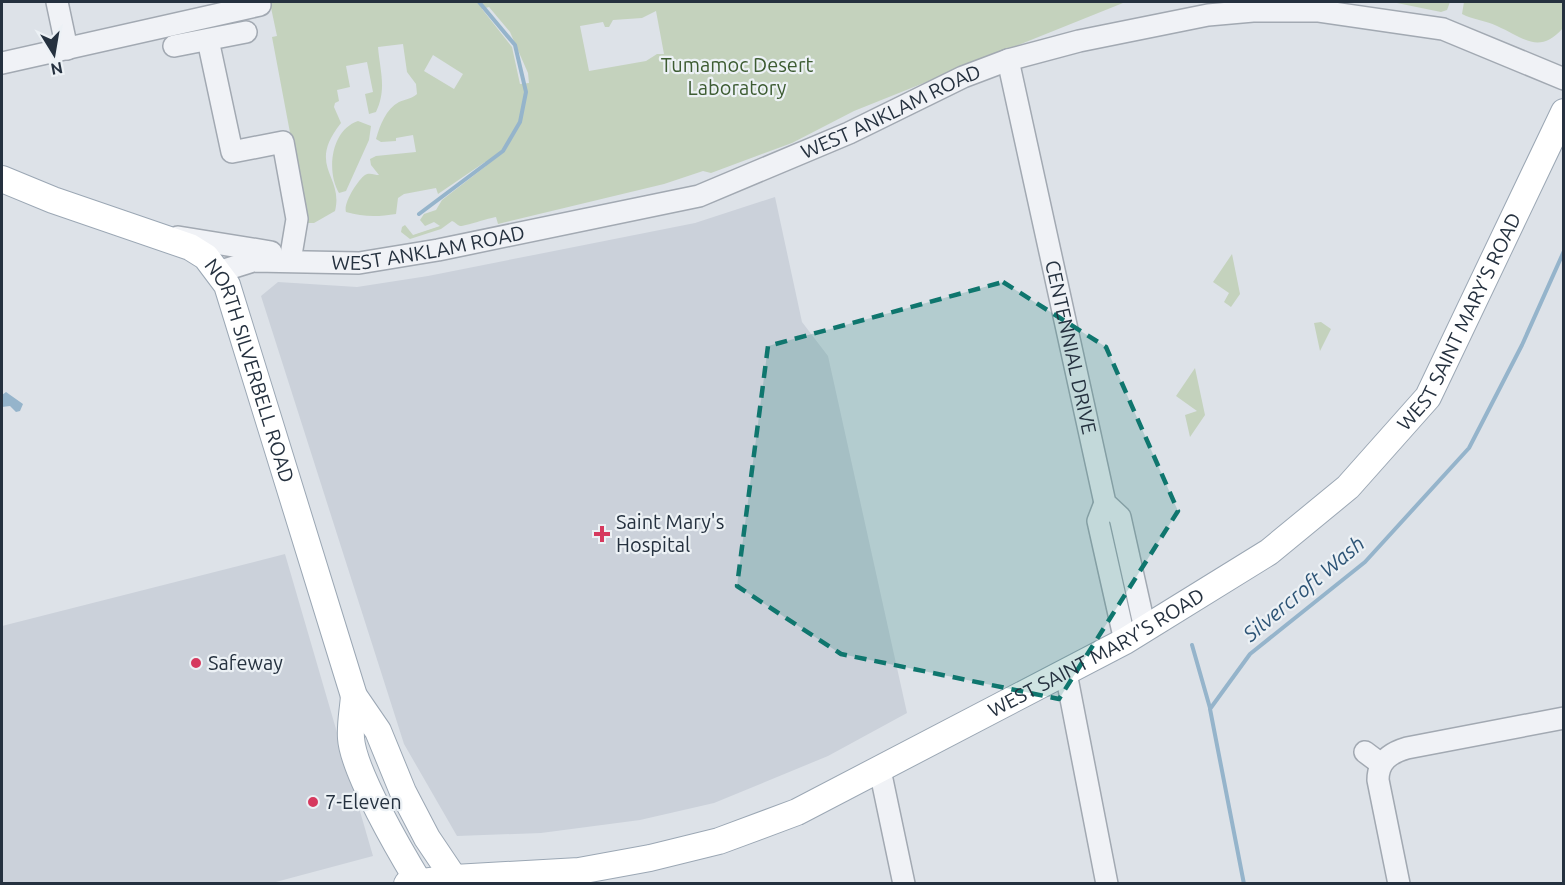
<svg xmlns="http://www.w3.org/2000/svg" width="1565" height="885" viewBox="0 0 1565 885" font-family="Ubuntu,sans-serif">
<rect width="100%" height="100%" fill="#dde2e8"/>
<path fill="#cbd1da" d="M775 197 802 322 828 356 907 713 828 756 714 803 640 820 541 833 457 836 404 744 261 296 278 282 357 287 428 276 695 223Z
M285 554 373 856 272 883 2 884V626Z"/>
<path fill="#c4d2bd" fill-rule="evenodd" d="M261 2H1134L1123 3 854 111 792 143 711 173 703 171 664 184 498 224 496 217C489 218 462 227 460 226 457 225 455 222 452 221L441 229 410 239 401 232 402 227 405 225 413 235 440 226 434 222 425 226 420 220 424 214 436 210 442 200 486 166 485 162 438 194 436 188 404 194 398 198 396 214C378 217 363 217 346 212 343 203 358 180 365 175 369 172 375 175 379 175L371 165 370 159 376 156 416 152 413 135 396 138V141L381 142 376 139C380 125 386 109 399 102 406 99 411 99 417 94L416 84 407 72 403 44 378 47C380 71 387 89 376 112L369 114 365 94 373 92 367 62 346 66 350 87 337 90 339 101 335 103 334 107 341 123C306 167 344 175 335 211L314 223H307L272 37 277 36 270 3ZM489 7 510 32 528 73 529 83 520 84 512 47 482 9ZM656 11 664 54H657L646 61 589 71 580 26 603 22 605 27H609L613 20 642 18ZM433 55 463 74 454 89 424 71Z
M1392 2H1450L1447 10 1441 12Z
M1464 2H1563V28C1539 55 1524 38 1497 26 1485 20 1473 20 1462 14Z
M358 121 371 126 369 140 346 191 339 193C326 171 331 130 358 121Z
M1232 254 1240 294 1231 307 1224 302 1229 293 1213 282Z
M1321 322 1331 329 1320 351 1314 323Z
M1195 368 1205 415 1190 437 1185 415 1197 411 1176 396Z"/>
<path fill="#95b4cb" d="M6 392 23 404 20 411 16 412 10 406 2 407V395Z"/>
<g fill="none" stroke-linecap="round" stroke-linejoin="round">
<path stroke="#95b4cb" stroke-width="4" d="M419 214 503 151 520 122 526 92 515 45 479 2
M1192 645 1210 708
M1244 884 1210 709 1250 654 1365 562 1469 448 1522 345 1564 251"/>
<defs>
<g id="minor">
<path d="M57 2 67 49"/>
<path d="M208 40 232 152 283 142 297 219 290 261"/>
<path d="M174 46 246 32"/>
<path id="s1" d="M1008 60 1105 503 1120 517 1145 629"/>
<path d="M2 63 260 5 259 2"/>
<path d="M178 237 271 252"/>
<path id="s2" d="M218 272 253 261 359 263 438 250 699 196 849 133 963 77 1008 60 1079 41 1208 15 1253 11H1319L1443 29 1564 79"/>
<path d="M1105 503 1098 521 1125 641"/>
<path d="M1066 673 1107 884"/>
<path d="M1365 752 1381 764"/>
<path d="M880 770 904 884"/>
<path d="M1399 884 1378 780C1378 761 1390 753 1407 748L1564 718"/>
</g>
<g id="major">
<path id="s3" d="M2 179 53 200 190 247 206 257 227 285 354 696 378 731 403 792 427 838 458 884"/>
<path d="M354 696C353 710 350 724 351 738 353 771 401 853 420 884"/>
<path id="s4" d="M407 884 454 878 579 871 650 858 719 841 797 812 1125 641 1269 552 1348 487 1428 397 1564 112"/>
</g>
</defs>
<use href="#minor" stroke="#a2a9b2" stroke-width="24"/>
<use href="#major" stroke="#9ba7b4" stroke-width="28"/>
<use href="#minor" stroke="#f0f2f6" stroke-width="21"/>
<use href="#major" stroke="#fff" stroke-width="26"/>
</g>
<path fill="#0f766e" fill-opacity="0.2" stroke="#0f766e" stroke-width="4.5" stroke-dasharray="12 8" stroke-linejoin="round" d="M1003 282 1106 347 1178 511 1059 699 841 654 737 586 768 346Z"/>
<g fill="#d6395e" stroke="#ecf1f5" stroke-width="2">
<path d="M599 525h6v6h6v6h-6v6h-6v-6h-6v-6h6z"/>
<circle cx="196" cy="663" r="6"/>
<circle cx="313" cy="802" r="6"/>
</g>
<g text-anchor="middle" stroke-width="4.5" stroke-linejoin="round" paint-order="stroke">
<g font-size="20" fill="#3d5c32" stroke="#ecf1f5">
<text x="737" y="72">Tumamoc Desert<tspan x="737" dy="23">Laboratory</tspan></text>
</g>
<g font-size="20" fill="#25313f" stroke="#ecf1f5">
<text dy="7" stroke="none"><textPath href="#s2" startOffset="699">WEST ANKLAM ROAD</textPath></text>
<text dy="7" stroke="none"><textPath href="#s2" startOffset="213">WEST ANKLAM ROAD</textPath></text>
<text dy="7" stroke="none"><textPath href="#s4" startOffset="1242">WEST SAINT MARY'S ROAD</textPath></text>
<text dy="7" stroke="none"><textPath href="#s1" startOffset="294">CENTENNIAL DRIVE</textPath></text>
<text dy="7" stroke="none"><textPath href="#s3" startOffset="342">NORTH SILVERBELL ROAD</textPath></text>
<text dy="7" stroke="none"><textPath href="#s4" startOffset="738">WEST SAINT MARY'S ROAD</textPath></text>
</g>
<g font-size="20" fill="#25313f" stroke="#ecf1f5" text-anchor="start">
<text x="616" y="529">Saint Mary's<tspan x="616" dy="23">Hospital</tspan></text>
<text x="208" y="670">Safeway</text>
<text x="325" y="809">7-Eleven</text>
</g>
<g font-size="21" font-style="italic" fill="#2d5476" stroke="#ecf1f5">
<text transform="translate(1304 589) rotate(-40)" y="7">Silvercroft Wash</text>
</g>
</g>
<rect width="1565" height="885" fill="none" stroke="#25313f" stroke-width="6"/>
<g transform="translate(54 54) rotate(169)" stroke="#ecf1f5" stroke-width="4.5" paint-order="stroke">
<path d="M0-4.5L10 22L0 15L-10 22Z" fill="#25313f"/>
<text y="-9" font-size="16" font-weight="bold" text-anchor="middle" fill="#25313f">N</text>
</g>
</svg>
